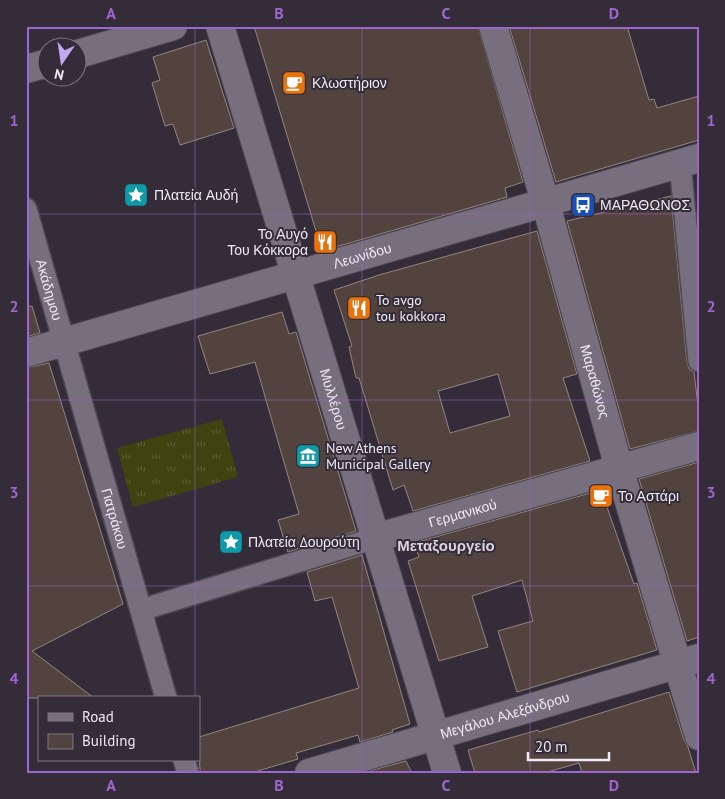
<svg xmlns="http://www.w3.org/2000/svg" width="725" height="799" viewBox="0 0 725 799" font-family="'PT Sans',sans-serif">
<defs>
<pattern id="grass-tufts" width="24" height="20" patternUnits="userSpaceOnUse" patternTransform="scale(1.25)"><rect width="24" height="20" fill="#3e430f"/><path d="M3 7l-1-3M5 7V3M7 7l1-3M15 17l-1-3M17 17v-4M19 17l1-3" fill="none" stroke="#5a5e32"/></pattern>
</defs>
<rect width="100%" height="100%" fill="#342d39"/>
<path fill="url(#grass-tufts)" d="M222 419 238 477 133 507 117 448Z"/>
<path fill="#53433f" stroke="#968580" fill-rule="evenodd" d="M254 26H478L523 182 505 188 507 197 322 251Z
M509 26H627L649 100 654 99 657 108 699 96V140L556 182Z
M206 40 234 128 180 145 173 124 165 126 152 83 160 80 153 57Z
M671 196 687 362 689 369 694 372 699 414V431L630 449 567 221Z
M537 231 577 374 563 378 590 461 413 511 404 485 393 490 359 378H356L349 347 352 346 334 290 379 275ZM498 374 510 416 450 433 438 391Z
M32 306 40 333 26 337V307Z
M282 312 289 334 296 332 356 531 288 552 278 520 299 514 255 362 210 374 198 336Z
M49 363 123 604 32 651 94 698H26V368Z
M699 462V637L687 641 639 479Z
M601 490 634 584 637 583 657 650 517 692 498 631 533 621 522 580 472 596 488 647 439 661 408 561 419 557 414 543Z
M362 555 410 724 392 730 393 732 360 742 358 735 296 753 298 759 251 773H200L199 737 359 688 332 597 315 601 307 572Z
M669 692 684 740 688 747 696 773H582L579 763 544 773H475L468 750 538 730 539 732Z
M406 761 412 773H370L369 771Z"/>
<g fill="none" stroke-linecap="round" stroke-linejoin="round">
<defs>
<g id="pedestrian">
<path d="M680 163 699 361"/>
<path id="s1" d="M26 209 166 698"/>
<path d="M141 610 375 538"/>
<path d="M184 760 188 773"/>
</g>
<g id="minor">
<path id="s2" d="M493 26 545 201 619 468 699 736"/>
<path d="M78 54 173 26"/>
<path d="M26 69 48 63"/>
<path id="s3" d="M26 353 699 158"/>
<path id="s4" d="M375 538 699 446"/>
<path id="s5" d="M309 773 699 658"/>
</g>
<g id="tertiary">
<path id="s6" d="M220 26 447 773"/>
</g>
</defs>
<use href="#pedestrian" stroke="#4e4852" stroke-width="24"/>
<use href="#minor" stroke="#4e4852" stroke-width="30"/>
<use href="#tertiary" stroke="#4e4852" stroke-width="30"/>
<use href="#pedestrian" stroke="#776f7d" stroke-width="21"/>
<use href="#minor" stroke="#776f7d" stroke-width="28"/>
<use href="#tertiary" stroke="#776f7d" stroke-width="28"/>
</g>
<path fill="none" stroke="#9e65ce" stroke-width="1" stroke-opacity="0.55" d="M195 26V698M362 26V773M530 26V773M26 214H699M26 400H699M26 586H699M195 760V773"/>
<defs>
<symbol id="cafe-square" viewBox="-11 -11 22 22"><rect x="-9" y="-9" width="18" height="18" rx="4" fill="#e8710a" stroke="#342d39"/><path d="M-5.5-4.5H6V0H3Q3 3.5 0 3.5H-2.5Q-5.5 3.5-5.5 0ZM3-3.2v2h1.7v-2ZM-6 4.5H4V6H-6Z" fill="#fff"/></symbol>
<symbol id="sight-square" viewBox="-11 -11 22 22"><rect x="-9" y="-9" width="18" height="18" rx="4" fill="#0f9aa8" stroke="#342d39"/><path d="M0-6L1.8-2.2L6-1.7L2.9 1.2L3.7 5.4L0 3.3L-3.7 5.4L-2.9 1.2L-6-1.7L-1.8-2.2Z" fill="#fff"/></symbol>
<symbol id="bus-square" viewBox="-11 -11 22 22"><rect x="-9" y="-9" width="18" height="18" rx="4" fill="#1a4fb4" stroke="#342d39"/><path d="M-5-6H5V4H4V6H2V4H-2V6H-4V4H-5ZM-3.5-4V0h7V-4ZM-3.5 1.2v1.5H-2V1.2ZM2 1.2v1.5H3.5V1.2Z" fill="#fff"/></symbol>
<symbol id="restaurant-square" viewBox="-11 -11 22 22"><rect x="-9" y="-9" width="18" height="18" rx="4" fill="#e8710a" stroke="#342d39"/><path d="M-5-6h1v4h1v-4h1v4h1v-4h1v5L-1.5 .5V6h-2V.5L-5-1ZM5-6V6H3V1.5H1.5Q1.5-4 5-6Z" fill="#fff"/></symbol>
<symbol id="museum-square" viewBox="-11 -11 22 22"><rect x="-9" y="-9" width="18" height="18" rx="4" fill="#0f9aa8" stroke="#342d39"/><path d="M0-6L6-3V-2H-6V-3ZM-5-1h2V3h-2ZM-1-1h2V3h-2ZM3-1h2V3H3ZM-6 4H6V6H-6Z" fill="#fff"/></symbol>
</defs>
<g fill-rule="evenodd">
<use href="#cafe-square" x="280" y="69" width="28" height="28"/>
<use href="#sight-square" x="122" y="181" width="28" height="28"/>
<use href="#bus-square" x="569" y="191" width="28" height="28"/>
<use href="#restaurant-square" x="311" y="228" width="28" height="28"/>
<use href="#restaurant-square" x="345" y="294" width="28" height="28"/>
<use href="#museum-square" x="294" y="442" width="28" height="28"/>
<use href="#cafe-square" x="587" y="482" width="28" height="28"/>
<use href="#sight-square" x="217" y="528" width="28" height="28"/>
</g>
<g text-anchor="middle" stroke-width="4" stroke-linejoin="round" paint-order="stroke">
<g font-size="14" fill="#eeeaf2" stroke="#342d39" text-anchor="start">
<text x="312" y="88">Κλωστήριον</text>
<text x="154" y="200">Πλατεία Αυδή</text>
<text x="600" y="210">ΜΑΡΑΘΩΝΟΣ</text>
<text x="308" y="239" text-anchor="end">Το Αυγό<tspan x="308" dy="16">Του Κόκκορα</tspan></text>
<text x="376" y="305">To avgo<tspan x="376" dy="16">tou kokkora</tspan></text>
<text x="326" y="453">New Athens<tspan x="326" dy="16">Municipal Gallery</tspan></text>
<text x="618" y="501">Το Αστάρι</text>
<text x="248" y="547">Πλατεία Δουρούτη</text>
</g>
<g font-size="14" fill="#eeeaf2" stroke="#342d39">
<text dy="5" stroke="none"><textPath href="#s3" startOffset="350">Λεωνίδου</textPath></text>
<text dy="5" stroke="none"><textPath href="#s1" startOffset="84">Ακάδημου</textPath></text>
<text dy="5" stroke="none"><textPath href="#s2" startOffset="370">Μαραθώνος</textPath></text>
<text dy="5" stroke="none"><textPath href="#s6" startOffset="390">Μυλλέρου</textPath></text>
<text dy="5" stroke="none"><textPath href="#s4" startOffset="91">Γερμανικού</textPath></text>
<text dy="5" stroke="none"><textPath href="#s1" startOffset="322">Γιατράκου</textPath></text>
<text dy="5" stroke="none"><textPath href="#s5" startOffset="204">Μεγάλου Αλεξάνδρου</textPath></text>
</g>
<g font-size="15" font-weight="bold" fill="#dbd3e2" stroke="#342d39">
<text x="446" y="551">Μεταξουργείο</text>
</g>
</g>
<rect width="725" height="799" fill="none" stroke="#342d39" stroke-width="55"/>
<rect x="38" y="696" width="162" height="65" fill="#342d39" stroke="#7e7983"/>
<rect x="48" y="713" width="25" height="8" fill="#776f7d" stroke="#7e7983"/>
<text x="82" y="722" font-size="15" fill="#eeeaf2">Road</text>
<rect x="48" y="734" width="25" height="15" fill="#53433f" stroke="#7e7983"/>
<text x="82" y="746" font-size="15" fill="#eeeaf2">Building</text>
<g transform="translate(62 62) rotate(193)"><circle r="24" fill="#342d39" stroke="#7e7983"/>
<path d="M0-4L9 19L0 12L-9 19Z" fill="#c3a7f2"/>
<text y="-8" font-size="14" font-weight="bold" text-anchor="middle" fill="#eeeaf2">N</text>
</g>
<path d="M528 752v8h81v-8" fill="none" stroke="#eeeaf2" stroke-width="2.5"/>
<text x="535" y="752" font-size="15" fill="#eeeaf2" stroke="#342d39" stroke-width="4" paint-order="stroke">20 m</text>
<rect x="28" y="28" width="670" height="744" fill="none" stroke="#9e65ce" stroke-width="2"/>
<g font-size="16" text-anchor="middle" font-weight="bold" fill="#9e65ce">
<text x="111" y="19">A</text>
<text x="279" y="19">B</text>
<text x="446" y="19">C</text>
<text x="614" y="19">D</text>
<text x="14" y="126">1</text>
<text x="711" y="126">1</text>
<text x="14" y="312">2</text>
<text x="711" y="312">2</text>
<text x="14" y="498">3</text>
<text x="711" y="498">3</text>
<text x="14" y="684">4</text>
<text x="711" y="684">4</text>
<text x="111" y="791">A</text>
<text x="279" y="791">B</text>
<text x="446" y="791">C</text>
<text x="614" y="791">D</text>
</g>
</svg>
